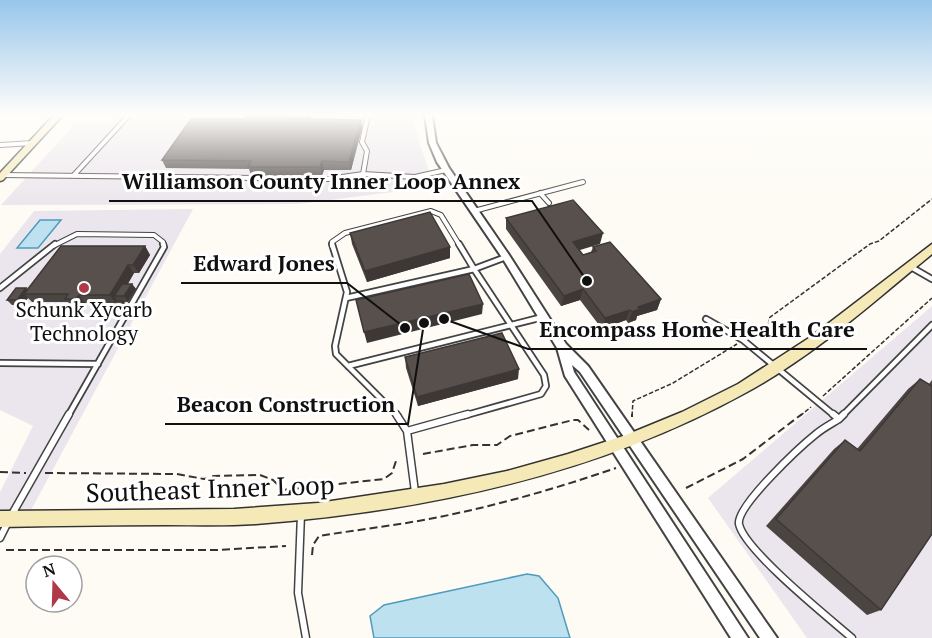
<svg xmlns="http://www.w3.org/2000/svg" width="932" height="638" viewBox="0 0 932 638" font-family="'PT Serif',serif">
<rect width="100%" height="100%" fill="#fefbf4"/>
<path fill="#ebe6ed" d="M117 115H411L434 187 298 204 1 205 75 124 110 123Z
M193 209 22 527 0 528V492L33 426 0 410V254L34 211Z
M932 306V638H807L708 498Z"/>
<path fill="#bee1ef" stroke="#4e9bbd" stroke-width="1.5" d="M40 220H61L38 248H17Z
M527 574 539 576 558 598 570 638H374L370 616 384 605Z"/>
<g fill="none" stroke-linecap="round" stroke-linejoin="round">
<defs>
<path id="service-far2" d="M368 115 362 142 367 151 363 174 415 177 446 170
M0 145 33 143
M3 175 328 179 363 174
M74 175 129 115
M540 193 549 203
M474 211 583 182
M53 246 77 234 154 235 163 242 164 246
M332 246V242L345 233 431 211 441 215 460 246"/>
<path id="service-far1" d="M332 244 347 292 335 346 336 354 398 416
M459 244 474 269 506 257
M911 267 932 279
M0 288 55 244
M346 298 474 269 544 375 546 386 541 394 463 416
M706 319 743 340 835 416
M0 363 98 364
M348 366 543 317
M68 416 164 247 163 244
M842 416 932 325"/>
<path id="service" d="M396 414 407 431 415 492
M833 414 839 419 844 414
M839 419C831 424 823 428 816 434 801 446 736 506 739 524 744 550 829 618 852 638
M407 431 468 414
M301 514 298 593 306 638
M11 516 69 414
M0 538 7 524"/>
<path id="tertiary" d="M425 115H432L436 143 449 168 509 255 566 344 588 366 777 638H760L580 372 572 365 574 372 748 638H731L565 376 557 348 503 259 437 162 429 143Z"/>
<path id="secondary" d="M54 115H63L3 180 0 181V173Z
M932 244V254C873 302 815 355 747 392 597 475 426 511 256 524 226 526 196 525 166 525 111 525 55 526 0 527V511L234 509 318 503 444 484 507 471 568 454 626 435 682 412 738 384 812 336Z"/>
</defs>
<use href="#service-far2" stroke="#434343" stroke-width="6"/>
<use href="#service-far1" stroke="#434343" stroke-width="8"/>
<use href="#service" stroke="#434343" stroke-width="9"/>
<use href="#tertiary" stroke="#434343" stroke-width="4"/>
<use href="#secondary" stroke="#323232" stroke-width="3"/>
<path stroke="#323232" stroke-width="1.5" stroke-dasharray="4.5 2" stroke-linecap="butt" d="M749 334 755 330H768L769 318 870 244 879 241 932 199
M823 396 932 298
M632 416 633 401 673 383 737 344
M800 416 811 407"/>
<path stroke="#323232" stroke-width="2" stroke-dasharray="8 4" stroke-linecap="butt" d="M632 417V414
M423 454 473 445H497L510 436 573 420H578L589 430
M0 472 26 473
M45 473 177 474 204 479 214 476 260 475 273 480 283 490 384 479 392 473 397 458
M686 488 743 459 802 414
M6 550H216L286 546
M312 555 313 545 319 536C355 530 392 526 429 519 492 507 555 489 616 468"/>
<use href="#service-far2" stroke="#fff" stroke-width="4"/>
<use href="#service-far1" stroke="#fff" stroke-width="4.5"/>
<use href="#service" stroke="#fff" stroke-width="6"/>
<use href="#tertiary" fill="#fff" fill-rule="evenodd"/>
<use href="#secondary" fill="#f5e9b7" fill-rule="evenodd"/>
</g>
<path fill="#4b4542" d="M247 115H297L296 118 310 117V119L361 120 362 128 351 170H324L322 175H251L249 169 166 168 162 160 245 119Z
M506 218 579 250 583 255 591 252 593 247 661 299 657 310 637 316 636 320 628 323 626 320 602 329 580 300 561 306 506 229Z
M350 233 450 258 367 282 352 244Z
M145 246 150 255 139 273H134L128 284H132L136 289 128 302H124L125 303 122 310H114L112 307 114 303H85L83 307H72L68 302H32L28 298 22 305H12L7 300 26 288 28 289Z
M405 357 518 379 418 406 406 368Z
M920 379 929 384 932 380V534L881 610 867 615 766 526 834 449 845 440 857 449 908 389Z"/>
<path fill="#3d3836" d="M292 115H297L293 127 290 119Z
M361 120 362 128 351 170 349 162Z
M322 161 324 170 322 175 320 167Z
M603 233 600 244 570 253 573 242Z
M145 246 150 255 139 273 133 265Z
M450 247V258L367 282 365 271Z
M128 265 134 273 120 296H114L117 301 116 303 110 295Z
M132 284 136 289 128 302 124 296Z
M26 288 31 293 24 294 28 298 22 305 17 300Z
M583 289 580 300 561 306 564 296Z
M79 295 85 303 83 307 76 299Z
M661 299 657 310 637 316 636 320 628 323 632 312 638 307Z
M123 301 125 303 122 310 120 307Z
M483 304 482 314 367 343 364 332Z
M630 310 626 320 602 329 605 318Z
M519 369 518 379 418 406 417 397Z"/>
<path fill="#57504d" stroke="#3d3836" stroke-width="1.5" d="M247 115H292L290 119 310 117 309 119 361 120 349 162 322 161 320 167H248L251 161 162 160 191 119H245Z
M573 200 603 233 573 242 583 255 596 251 593 247 610 242 661 299 638 307 640 309 632 312 630 310 605 318 583 289 564 296 506 218Z
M430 212 450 247 365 271 350 233Z
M61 246H145L133 265H128L110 295H79L76 299H65L68 294H24Z
M469 274 483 304 364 332 356 300Z
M122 284H132L124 296H114Z
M16 288H26L17 300H7Z
M115 301H123L120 307H112Z
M502 333 519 369 417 397 405 357Z
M920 379 932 386V534L881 610 776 519 845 440 860 451Z"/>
<linearGradient id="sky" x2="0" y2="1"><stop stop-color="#97c6eb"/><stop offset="0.56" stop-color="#fffdfa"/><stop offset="1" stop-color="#fffdfa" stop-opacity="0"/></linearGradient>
<rect width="932" height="205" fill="url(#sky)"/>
<circle fill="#af3849" stroke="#fff" stroke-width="2" cx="84" cy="288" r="6"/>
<g text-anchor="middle" stroke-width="6" stroke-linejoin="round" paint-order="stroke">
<g font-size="21" fill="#101010" stroke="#fff">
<text x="84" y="317">Schunk Xycarb<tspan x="84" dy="24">Technology</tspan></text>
</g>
<g font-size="26" fill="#101010" stroke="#fff">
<text transform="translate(210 489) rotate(-2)" y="9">Southeast Inner Loop</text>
</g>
</g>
<path fill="none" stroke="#101010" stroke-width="2" d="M587 281L532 201H109M405 328L347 283H181M444 319L528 349H867M424 323L408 424H165"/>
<g fill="#101010" stroke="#fff" stroke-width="2">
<circle cx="587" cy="281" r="6"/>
<circle cx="405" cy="328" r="6"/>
<circle cx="444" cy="319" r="6"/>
<circle cx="424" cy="323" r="6"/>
</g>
<g font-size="22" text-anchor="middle" font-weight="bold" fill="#101010" stroke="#fff" stroke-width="6" stroke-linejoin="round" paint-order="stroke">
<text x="321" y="189">Williamson County Inner Loop Annex</text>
<text x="264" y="271">Edward Jones</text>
<text x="697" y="337">Encompass Home Health Care</text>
<text x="286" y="412">Beacon Construction</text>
</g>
<g transform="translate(54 584) rotate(341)"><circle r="28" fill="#ffffff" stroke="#9f9f9f" stroke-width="1.5"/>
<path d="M0-4.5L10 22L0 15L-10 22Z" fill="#af3849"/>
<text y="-9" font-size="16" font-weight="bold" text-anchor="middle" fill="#101010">N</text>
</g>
</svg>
